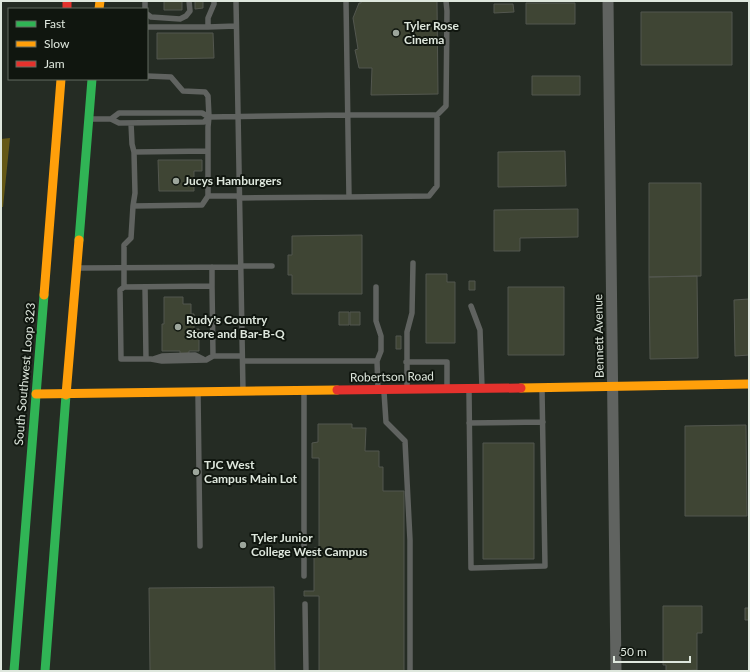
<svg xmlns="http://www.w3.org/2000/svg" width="750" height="672" viewBox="0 0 750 672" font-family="Lato,sans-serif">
<rect width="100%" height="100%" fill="#252c24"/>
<path fill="#645815" d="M10 138 3 207H1V139Z"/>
<path fill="#3f4534" stroke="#53574f" d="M164 1H182V10H164Z
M195 1H203V8L195 9Z
M361 1H437L438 94 371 95 372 68H359L355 50 358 49 353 18 359 3H361Z
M526 3H575V24H526Z
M494 4H513L514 12 494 13Z
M641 12H732V65H641Z
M157 33H213L214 58 157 59Z
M532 76H580V95H532Z
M565 151 566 186 498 187V152Z
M158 160H202V171H194V191H159Z
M649 183H701V276L649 277Z
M578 209V237L520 238V251H494V210Z
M362 235V294H292V275H288V255H292V236Z
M426 274H447V282H455V343H426Z
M697 276 698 358 650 359 649 277Z
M469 281H475V290H469Z
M508 287H564V355H508Z
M164 297H183V304H191V314H194V329H199V351H189V353L180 355V351H162V324H164Z
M749 299V355L735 356 734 300Z
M339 312H349V325H339Z
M350 312H360V325H350Z
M396 336H401V349H396Z
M318 424H352V428H366L365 451H379V467H383V491H404V671H319V596H304V591H314V548H319V458H312V443L318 442Z
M746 425 747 516H685V426Z
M483 443H534V559H483Z
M274 587 275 671H150L149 588Z
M663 606H702V633H697V670L666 671V665H663Z
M745 608H749V620H745Z"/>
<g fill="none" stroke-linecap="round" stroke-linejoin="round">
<path stroke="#606360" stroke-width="5.5" d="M145 1V9
M214 1V4L208 18V27L236 26
M236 1 243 391
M147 14 151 17 180 19 186 16 190 11 189 1
M147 27H208
M147 76 171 77 183 91 205 92 208 96 209 117 208 127V196H239
M209 117 347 115H437L446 106 447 11 446 1
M92 119H111L119 123 204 122 209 117 202 113H119L111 119
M134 152 208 151
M349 197 429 196 437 186V115
M239 198 349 197 346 1
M133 206 202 205 208 196
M241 266H272
M212 267V286
M81 268 241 267
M124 287V245L131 238 133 206 135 193 134 152 132 144 131 123
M145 287 146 359
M376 287V321L381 336V351L377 361
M471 306 480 330 482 388
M213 356 212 286 124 287 120 290 121 359H151L162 361 206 360 213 356H242
M153 359 162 356 195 355 203 359
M243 361H377L378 390
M406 362H447V387
M407 389V332L412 313 413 263
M469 391 471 568 545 566 542 390
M304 392V576
M384 392 386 422 405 441 410 540V671
M198 394 200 546
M469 423 543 422
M305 604 306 671"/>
<path stroke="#606360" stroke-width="11" d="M608 1 616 671"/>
<path stroke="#30b455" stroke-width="9" d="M79 240 92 79
M14 671 44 295
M45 671 66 395"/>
<path stroke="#ff9f0a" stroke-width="9" d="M99 9 100 1
M44 295 61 79
M521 388 749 384
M36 394 337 390
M66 395 79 240"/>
<path stroke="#e5322d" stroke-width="9" d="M67 1V9
M337 390 521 388"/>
</g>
<g fill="#9da69c" stroke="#10160f" stroke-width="1.5">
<circle cx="396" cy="33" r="4"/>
<circle cx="176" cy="181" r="4"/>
<circle cx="178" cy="327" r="4"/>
<circle cx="196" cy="472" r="4"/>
<circle cx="243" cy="545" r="4"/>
</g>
<g text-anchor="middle" stroke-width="4" stroke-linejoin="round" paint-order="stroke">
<g font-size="12" font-weight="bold" fill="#dee7dd" stroke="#10160f" text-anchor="start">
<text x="404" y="30">Tyler Rose<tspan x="404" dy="14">Cinema</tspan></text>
<text x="184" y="185">Jucys Hamburgers</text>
<text x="186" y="324">Rudy's Country<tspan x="186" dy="14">Store and Bar-B-Q</tspan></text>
<text x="204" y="469">TJC West<tspan x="204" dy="14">Campus Main Lot</tspan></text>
<text x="251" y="542">Tyler Junior<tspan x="251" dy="14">College West Campus</tspan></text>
</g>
<g font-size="12" fill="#dee7dd" stroke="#10160f">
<text transform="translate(599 336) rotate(-91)" y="4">Bennett Avenue</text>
<text transform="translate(25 374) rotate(-85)" y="4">South Southwest Loop 323</text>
<text transform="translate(392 377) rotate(-1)" y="4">Robertson Road</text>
</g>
</g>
<rect width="750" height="672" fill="none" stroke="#dee7dd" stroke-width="4"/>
<rect x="8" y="8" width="140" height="72" fill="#10160f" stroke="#626a61"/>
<rect x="16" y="21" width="20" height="6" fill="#30b455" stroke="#626a61"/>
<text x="44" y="28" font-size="12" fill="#dee7dd">Fast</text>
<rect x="16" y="41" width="20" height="6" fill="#ff9f0a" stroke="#626a61"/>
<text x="44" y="48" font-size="12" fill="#dee7dd">Slow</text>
<rect x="16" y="61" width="20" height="6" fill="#e5322d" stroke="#626a61"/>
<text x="44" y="68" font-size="12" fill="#dee7dd">Jam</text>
<path d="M614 656v6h76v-6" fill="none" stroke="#dee7dd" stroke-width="2"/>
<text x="620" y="656" font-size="12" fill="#dee7dd" stroke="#10160f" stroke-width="3" paint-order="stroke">50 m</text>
</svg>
